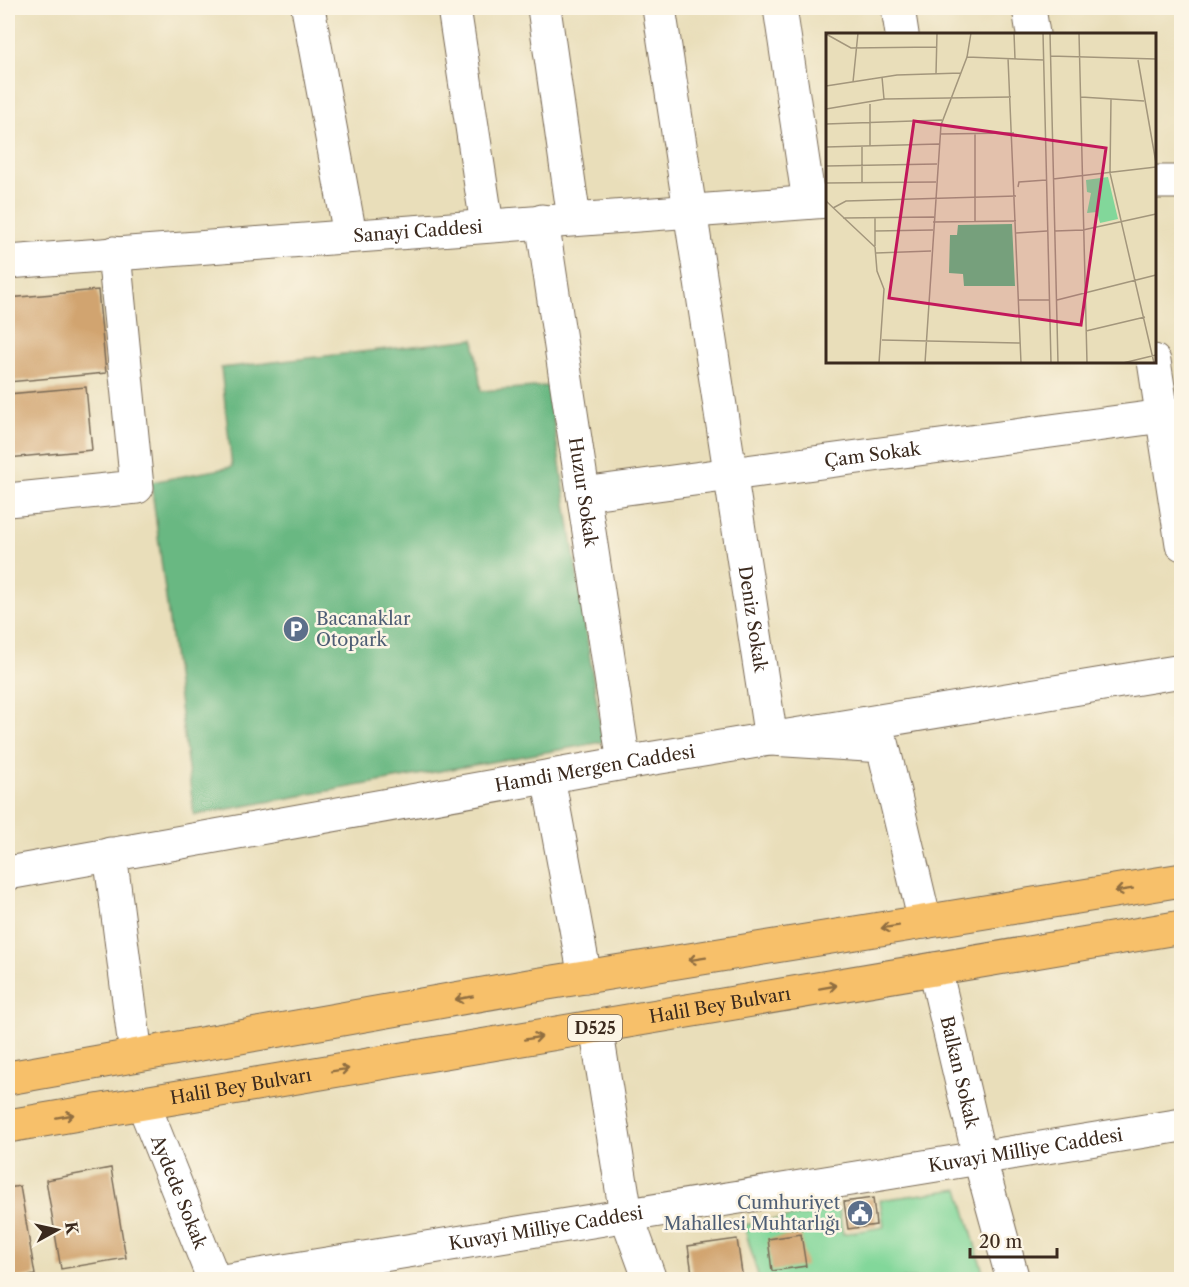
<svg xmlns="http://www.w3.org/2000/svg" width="1189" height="1287" viewBox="0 0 1189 1287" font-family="'Libre Caslon Text',serif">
<rect width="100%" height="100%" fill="#fcf5e5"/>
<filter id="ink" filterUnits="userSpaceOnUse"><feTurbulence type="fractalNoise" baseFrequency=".0167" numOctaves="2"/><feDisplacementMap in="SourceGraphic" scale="12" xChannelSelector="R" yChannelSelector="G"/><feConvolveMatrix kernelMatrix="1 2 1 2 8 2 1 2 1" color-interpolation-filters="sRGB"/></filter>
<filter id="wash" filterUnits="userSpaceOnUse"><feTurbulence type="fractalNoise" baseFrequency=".008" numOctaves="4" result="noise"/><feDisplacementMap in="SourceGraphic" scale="24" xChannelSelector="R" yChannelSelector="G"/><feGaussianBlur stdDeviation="1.35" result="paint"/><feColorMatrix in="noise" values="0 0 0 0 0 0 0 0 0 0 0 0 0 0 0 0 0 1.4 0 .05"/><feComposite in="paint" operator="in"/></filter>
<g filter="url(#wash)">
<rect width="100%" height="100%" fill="#e9deba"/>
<path fill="#82d79a" stroke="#5e805c" stroke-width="1.5" d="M959 1189 985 1279H759L744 1225 839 1209 843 1234 884 1227 880 1200Z"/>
<path fill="#69b882" stroke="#527150" stroke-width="1.5" d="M474 339 481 391 548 386 603 742 194 815 151 482 232 467 221 368Z"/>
<g id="blocks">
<path fill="#d1a46f" d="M98 290 106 373 8 382V298Z
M86 387 92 450 8 458V394Z
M111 1168 126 1258 61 1269 46 1180Z
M20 1186 35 1275 8 1280V1188Z
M873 1198 876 1225 848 1229 844 1202Z
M801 1234 806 1266 772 1271 768 1239Z
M737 1239 743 1280H693L688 1246Z"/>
</g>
</g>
<g filter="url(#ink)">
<use href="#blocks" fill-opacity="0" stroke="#786955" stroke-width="1.5"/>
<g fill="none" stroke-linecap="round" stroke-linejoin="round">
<defs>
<g id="minor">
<path d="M308 8 350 235"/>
<path d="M454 8 487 225"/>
<path d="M544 8 574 219"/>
<path id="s1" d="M659 8 771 739 883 746 925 922"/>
<path d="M780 8 809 202"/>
<path d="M898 8 902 34"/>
<path d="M1029 8 1033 34"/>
<path d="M1154 182H1182"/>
<path id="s2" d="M542 221 624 763"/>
<path id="s3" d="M8 262 828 201"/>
<path d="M1154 361 1182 544"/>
<path id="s4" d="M583 494 1163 416"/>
<path d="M8 500 137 487 114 253"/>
<path d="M548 777 585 977"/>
<path d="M110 854 136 1055"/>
<path id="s5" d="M8 873 624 763 1182 671"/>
<path id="s6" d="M935 969 979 1156 1013 1280"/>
<path d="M596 1027 626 1214 650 1280"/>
<path id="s7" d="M143 1103 214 1280"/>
<path id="s8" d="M229 1280 1182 1125"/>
</g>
<g id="highway">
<path d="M8 1078 529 986 1182 880"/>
<path id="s9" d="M8 1126 1182 927"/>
</g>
</defs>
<use href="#minor" stroke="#786955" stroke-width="35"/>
<use href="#highway" stroke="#786955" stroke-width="35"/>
<use href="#minor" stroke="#fff" stroke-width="33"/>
<use href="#highway" stroke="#f7c06b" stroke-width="33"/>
</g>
<defs><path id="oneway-shaft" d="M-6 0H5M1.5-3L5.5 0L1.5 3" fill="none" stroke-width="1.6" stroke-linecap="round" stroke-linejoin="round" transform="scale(1.5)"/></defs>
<g stroke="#906e41">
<use href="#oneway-shaft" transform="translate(1124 890) rotate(171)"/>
<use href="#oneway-shaft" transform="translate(890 927) rotate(171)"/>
<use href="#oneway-shaft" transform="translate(697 959) rotate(171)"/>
<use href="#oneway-shaft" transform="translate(828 987) rotate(-10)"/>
<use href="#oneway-shaft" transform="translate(464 998) rotate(170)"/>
<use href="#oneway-shaft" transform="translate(533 1038) rotate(-10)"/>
<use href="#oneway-shaft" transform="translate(340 1070) rotate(-9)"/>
<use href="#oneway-shaft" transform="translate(65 1116) rotate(-10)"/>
</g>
</g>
<defs>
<symbol id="parking-disc" viewBox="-11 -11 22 22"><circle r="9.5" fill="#5c6f8a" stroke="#fcf5e5"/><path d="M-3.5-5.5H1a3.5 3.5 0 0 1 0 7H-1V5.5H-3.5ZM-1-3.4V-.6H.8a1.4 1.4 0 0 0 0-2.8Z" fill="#fff"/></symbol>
<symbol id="civic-disc" viewBox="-11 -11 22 22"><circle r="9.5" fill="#5c6f8a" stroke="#fcf5e5"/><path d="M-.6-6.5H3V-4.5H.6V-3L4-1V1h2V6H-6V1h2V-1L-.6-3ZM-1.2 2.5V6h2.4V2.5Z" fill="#fff"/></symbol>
</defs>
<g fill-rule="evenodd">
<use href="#parking-disc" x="281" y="614" width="30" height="30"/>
<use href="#civic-disc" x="845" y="1198" width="30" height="30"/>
</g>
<g text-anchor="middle" stroke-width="5" stroke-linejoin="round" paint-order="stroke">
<rect fill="#fcf5e5" stroke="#75675a" stroke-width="1.5" x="568" y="1015" width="54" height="26" rx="4.5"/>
<g font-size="16" font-weight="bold" fill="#3b2a1e">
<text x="595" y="1034">D525</text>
</g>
<g font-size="18" fill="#3b2a1e" stroke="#fcf5e5">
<text dy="6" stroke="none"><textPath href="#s3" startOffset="411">Sanayi Caddesi</textPath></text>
<text dy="6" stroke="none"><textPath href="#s4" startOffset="292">Çam Sokak</textPath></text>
<text dy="6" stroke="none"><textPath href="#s2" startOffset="274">Huzur Sokak</textPath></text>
<text dy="6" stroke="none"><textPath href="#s1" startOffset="618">Deniz Sokak</textPath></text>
<text dy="6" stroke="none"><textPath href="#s5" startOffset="596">Hamdi Mergen Caddesi</textPath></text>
<text dy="6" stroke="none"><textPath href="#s9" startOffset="722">Halil Bey Bulvarı</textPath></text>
<text dy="6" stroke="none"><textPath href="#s6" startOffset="106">Balkan Sokak</textPath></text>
<text dy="6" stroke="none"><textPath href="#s9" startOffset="236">Halil Bey Bulvarı</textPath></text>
<text dy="6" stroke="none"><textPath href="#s8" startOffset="807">Kuvayi Milliye Caddesi</textPath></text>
<text dy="6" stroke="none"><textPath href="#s7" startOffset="96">Aydede Sokak</textPath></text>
<text dy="6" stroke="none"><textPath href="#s8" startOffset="321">Kuvayi Milliye Caddesi</textPath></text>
</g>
<g font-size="18" fill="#4e5e75" stroke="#fcf5e5" text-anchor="start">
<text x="316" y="625">Bacanaklar<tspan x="316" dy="21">Otopark</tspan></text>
<text x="840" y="1209" text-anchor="end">Cumhuriyet<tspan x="840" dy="21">Mahallesi Muhtarlığı</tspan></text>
</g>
</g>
<g transform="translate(826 33)">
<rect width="330" height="330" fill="#e9deba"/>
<path d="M282 144 292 186 274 190 271 179 261 180 265 160 261 159 260 147Z" fill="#82d79a"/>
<path d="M186 191 189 253H138L137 241 123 240 124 202H131L132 192Z" fill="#69b882"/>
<path fill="none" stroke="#a3967c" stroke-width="1.5" d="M188 0 189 26M217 0 225 330M224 0 232 330M253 0 261 330M0 1 25 15 111 14M224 23 330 26M141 24 218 27M182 25 195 330M312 27 330 130M110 41 111 0M56 44 58 66M27 49 32 0M0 53 71 42 135 40M255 64 318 68M285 66 284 140 328 330M44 71V113M0 76 59 66 185 64M0 91 116 87M114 101 188 100M36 113V150M0 114 113 111M0 133 111 131M227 146 330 134M0 150 110 149M192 154 193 149 220 147M0 168 49 214 51 238 58 256 53 330M7 175 20 168 190 163M17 185 108 184M107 189 190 188M149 189V101M49 198 107 197M229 198 257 197 330 181M190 200 221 198M49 213V184M50 220 105 218M193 267H223M231 267 330 242M260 298 319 284M56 307 194 310M99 330 115 92 141 24 145 0M297 330 330 322"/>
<path fill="#c2185b" fill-opacity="0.15" stroke="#c2185b" stroke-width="3" d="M88 88 280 115 255 292 63 265Z"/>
<rect width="330" height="330" fill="none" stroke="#3b2a1e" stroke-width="3"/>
</g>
<rect width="1189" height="1287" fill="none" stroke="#fcf5e5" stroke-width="30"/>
<g transform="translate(57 1230) rotate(82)" stroke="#fcf5e5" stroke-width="4.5" paint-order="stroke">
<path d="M0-4.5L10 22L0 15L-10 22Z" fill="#3b2a1e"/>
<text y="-9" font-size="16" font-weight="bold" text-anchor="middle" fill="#3b2a1e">K</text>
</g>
<path d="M970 1248v9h87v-9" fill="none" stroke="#3b2a1e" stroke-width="3"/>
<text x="979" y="1248" font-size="18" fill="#3b2a1e" stroke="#fcf5e5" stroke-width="4.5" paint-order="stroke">20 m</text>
</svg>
